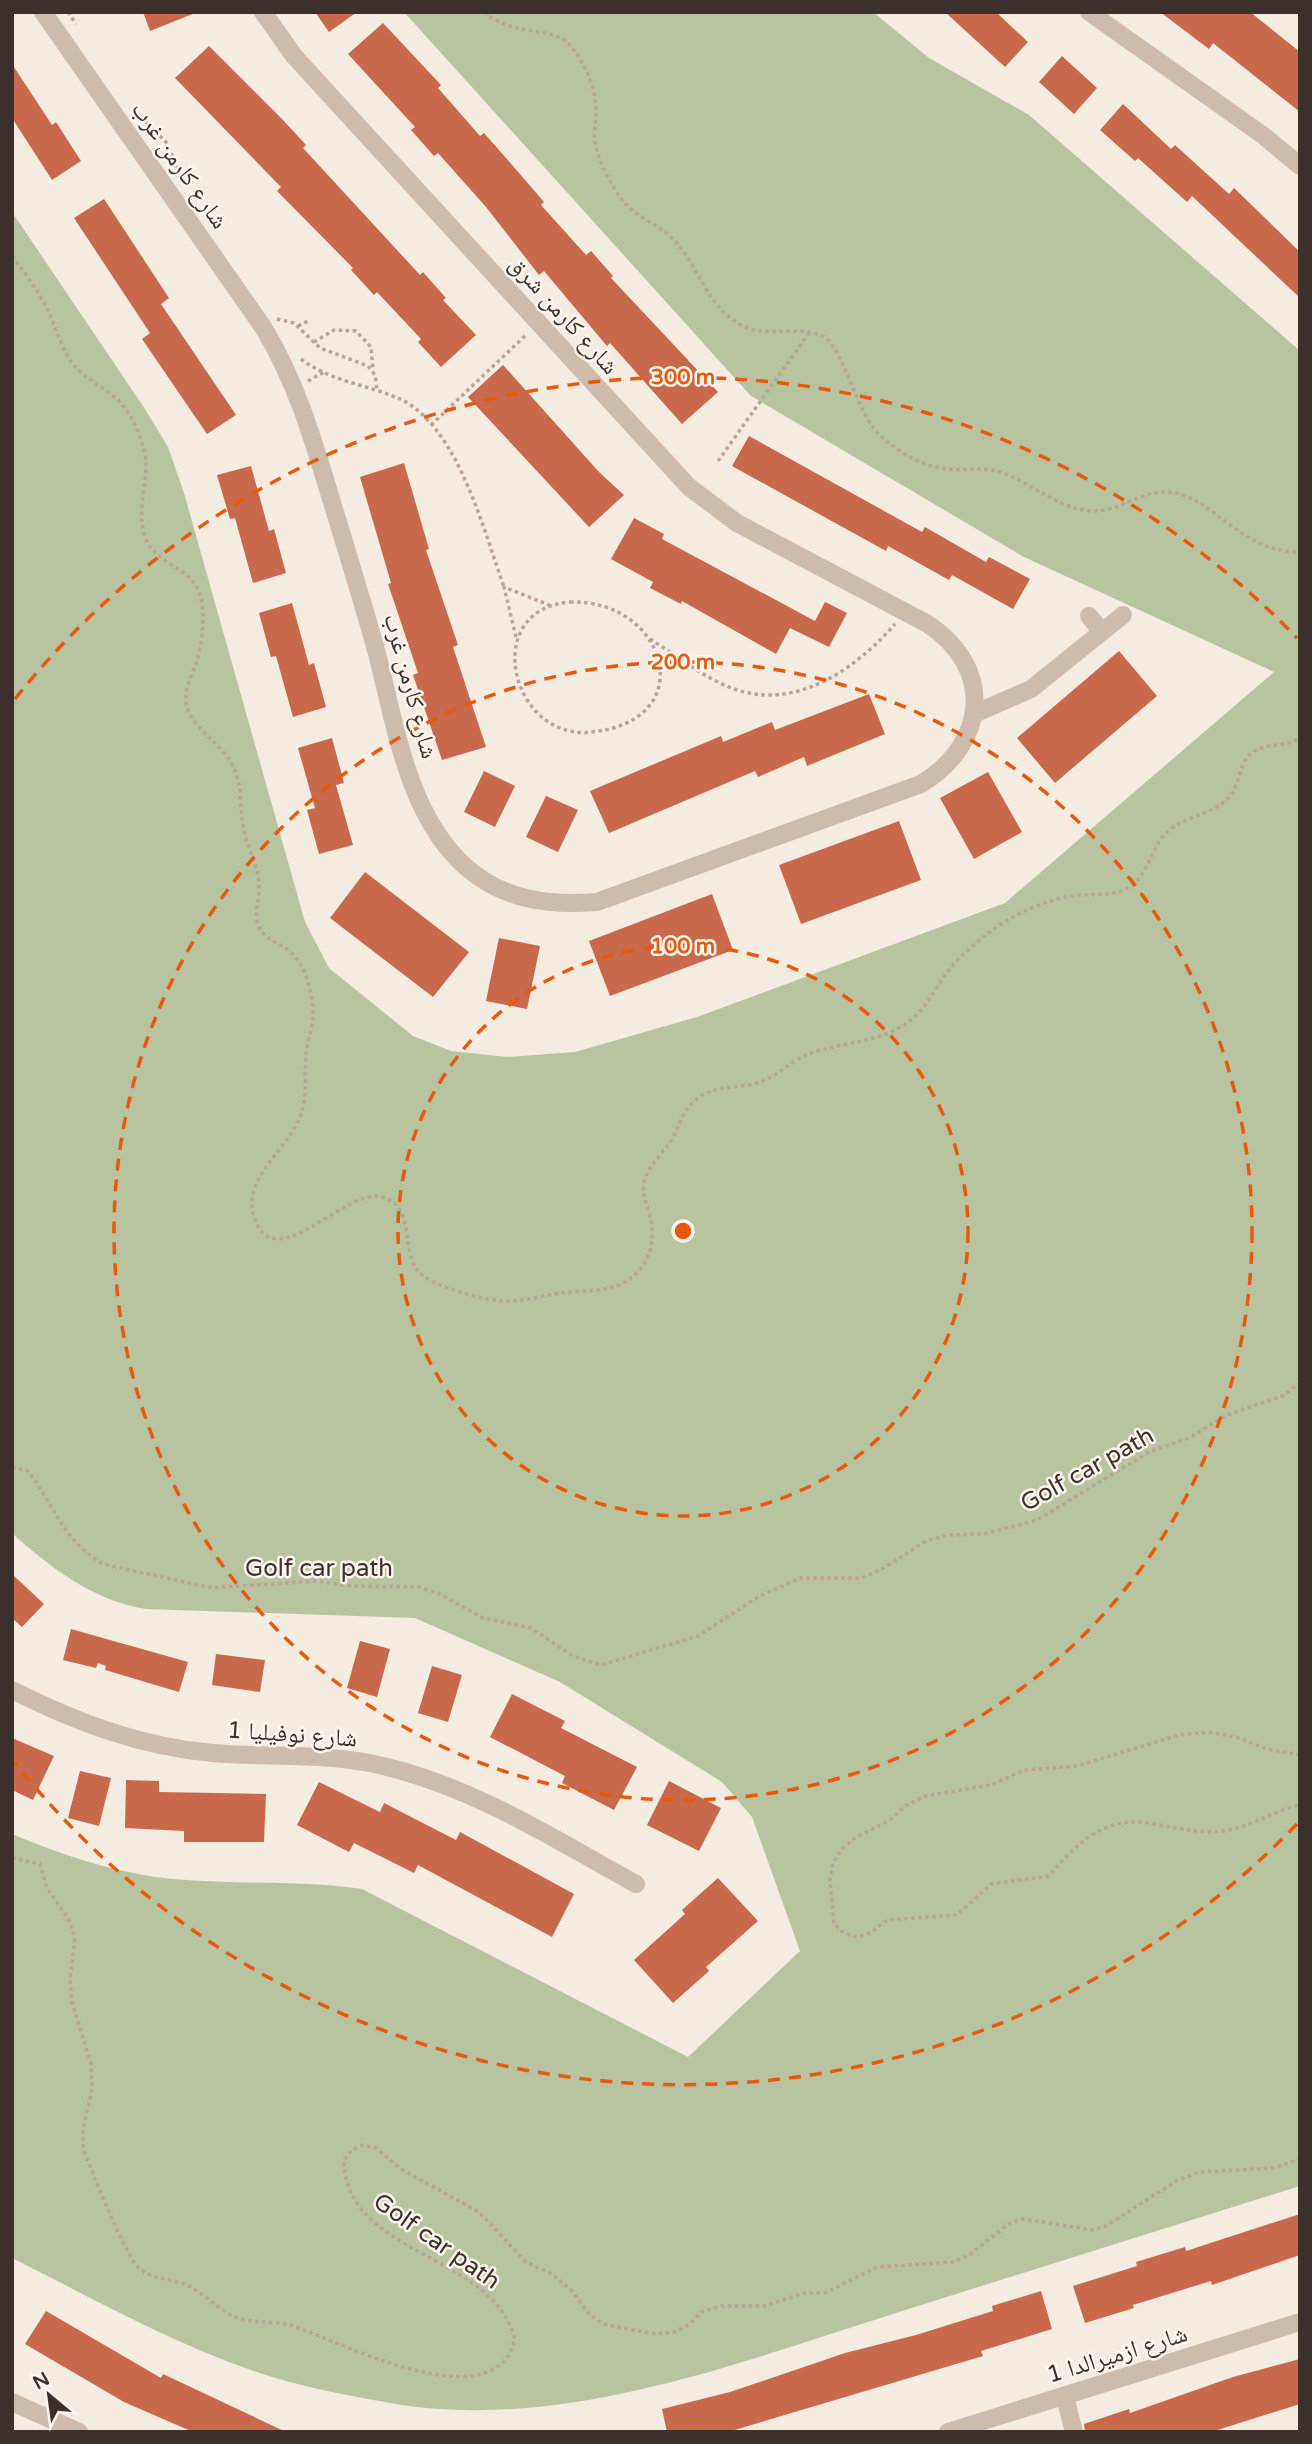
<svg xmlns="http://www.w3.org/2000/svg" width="1312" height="2444" viewBox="0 0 1312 2444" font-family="'Varela Round','Noto Naskh Arabic',sans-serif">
<rect width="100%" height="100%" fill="#f4ebe1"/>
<path fill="#b8c4a0" d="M404 12H873L929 58 1029 115 1300 351V2186C1166 2228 1032 2270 899 2312 740 2362 560 2433 390 2403 345 2395 295 2386 251 2370 172 2343 88 2296 12 2258V1834C62 1855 119 1874 173 1879 236 1885 299 1880 362 1889L688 2057 800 1951 752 1817 722 1782 560 1682 415 1618 146 1609C96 1602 49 1567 12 1533V212L145 409 168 447 184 493 305 922 329 968 413 1036 451 1051 507 1057 575 1052 697 1017 1005 903 1274 672 1024 557 751 396Z"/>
<path fill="#c8694b" d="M143 12H195V13L150 31Z
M315 12H357L329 32Z
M945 12H996L1028 42 1005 67Z
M1160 12H1250L1300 52V112L1213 43 1209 49Z
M383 23 441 85 438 88 480 136 484 133 506 158 544 202 541 205 586 255 591 251 613 276 611 278 718 392 682 424 610 343 607 346 544 271 539 275 486 207 438 153 434 156 411 130 415 127 348 54Z
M209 46 283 120 306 145 303 148 420 275 423 272 446 298 443 300 476 335 441 367 418 342 421 339 377 292 374 295 351 270 353 268 277 191 281 187 175 78Z
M1062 56 1097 88 1074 114 1039 82Z
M12 64 52 125 56 122 81 161 52 180 12 118Z
M1123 104 1171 149 1175 145 1229 194 1234 188 1300 252V298L1192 196 1187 202 1138 158 1135 161 1100 130Z
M104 199 169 298 161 304 236 415 207 434 142 339 150 333 74 218Z
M503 365 599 472 624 495 589 527 468 397Z
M749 436 922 532 925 527 986 562 989 557 1030 579 1013 609 952 575 949 580 888 546 886 551 732 466Z
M404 463 429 549 426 550 458 645 453 647 486 747 442 760 413 675 418 673 388 584 391 583 360 477Z
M251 466 269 531 274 529 286 573 253 583 235 518 230 519 217 475Z
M634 518 664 534 662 539 815 621 825 602 847 613 829 647 790 628 776 654 682 601 681 604 650 588 653 582 611 559Z
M292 603 309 665 314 663 326 707 293 717 276 656 271 657 259 613Z
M1119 651 1157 696 1055 783 1017 738Z
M869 694 885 734 807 766 804 757 758 777 755 771 609 833 590 791 721 736 723 742 772 722 775 730Z
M332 738 344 783 336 785 353 845 319 854 307 810 315 808 298 748Z
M484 771 515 786 495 827 464 812Z
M988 772 1022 832 974 859 940 798Z
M546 796 578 810 558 852 526 837Z
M899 821 921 880 801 924 779 865Z
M365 872 469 952 433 997 330 918Z
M712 894 733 950 610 996 589 941Z
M499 938 540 946 527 1009 486 1001Z
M12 1574 44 1604 22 1627 12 1618Z
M71 1629 188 1662 179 1692 105 1670 106 1666 98 1663 96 1668 63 1660Z
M360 1641 390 1649 377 1697 347 1688Z
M216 1654 265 1660 260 1692 212 1685Z
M432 1666 462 1675 448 1722 418 1713Z
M512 1694 565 1721 561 1728 637 1767 614 1810 562 1783 565 1776 490 1737Z
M12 1738 54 1756 33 1800 12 1790Z
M80 1771 111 1778 99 1826 68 1818Z
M126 1780 159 1781V1792L266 1794 264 1842H184V1831L125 1828Z
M669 1781 721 1808 699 1851 647 1825Z
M319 1782 380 1812 384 1803 456 1840 460 1832 574 1894 552 1937 418 1865 414 1873 354 1843 349 1852 297 1825Z
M718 1878 758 1921 706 1967 709 1971 673 2003 634 1960 685 1914 682 1910Z
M1300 2214V2255L1212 2285 1211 2281 1133 2305 1134 2308 1085 2323 1073 2286 1137 2266 1136 2262 1185 2247 1186 2251Z
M1041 2291 1052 2329 981 2351 983 2356 728 2432H667L662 2409 730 2392 845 2353 916 2335 993 2311 992 2306Z
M46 2311 161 2378 163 2374 286 2432H193L124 2402 25 2344Z
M1300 2359V2404L1211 2432H1085L1084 2424 1129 2409 1130 2413 1233 2377Z"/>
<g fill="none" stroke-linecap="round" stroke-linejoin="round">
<path stroke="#b9a596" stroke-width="3.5" stroke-dasharray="3.5 3.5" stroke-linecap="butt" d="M68 12 76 24
M484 12C512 37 553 26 569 44 583 59 596 88 596 109 597 120 593 130 595 142 598 161 609 181 620 197 634 217 659 224 675 241 702 271 708 312 748 328 771 337 803 325 824 337 843 348 856 410 877 432 896 451 921 467 949 469 968 471 984 466 1003 473 1034 484 1059 510 1094 511 1120 511 1142 490 1168 492 1214 495 1237 552 1300 552
M135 111 166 142 182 178
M12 256C25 273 38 290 47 309 54 323 59 340 67 355 78 375 96 382 113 396 129 408 139 430 144 450 151 478 135 507 145 537 156 567 194 565 201 599 205 618 202 642 197 661 193 672 186 685 186 697 184 725 223 743 234 768 243 788 239 809 244 830 248 850 260 869 259 890 259 903 253 915 259 927 265 940 278 942 288 950 306 963 314 996 313 1018 312 1030 307 1043 306 1055 304 1076 308 1097 300 1117 288 1149 241 1179 254 1217 274 1280 346 1186 382 1197 416 1207 400 1249 418 1271 432 1287 490 1303 512 1301 528 1300 545 1295 561 1293 581 1290 605 1293 623 1283 647 1271 656 1245 651 1220 648 1207 642 1196 644 1183 647 1166 662 1155 671 1141 680 1126 682 1110 697 1099 714 1085 736 1089 757 1083 778 1077 791 1060 811 1053 844 1042 877 1043 907 1023 925 1010 933 992 946 974 958 957 975 944 991 931 1014 914 1043 901 1071 896 1092 893 1114 898 1132 885 1149 872 1151 848 1166 833 1184 815 1215 815 1230 796 1241 783 1238 763 1253 752 1267 742 1285 748 1300 738
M277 319 294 323 320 348 368 366 375 375 377 389
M298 326 308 321
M314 342 334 330 356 331 371 347 373 369
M301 359C329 381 369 385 400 399 458 426 484 532 504 587
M308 381 324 372
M431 425 526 335
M718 461 809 333
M570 602C667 599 703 721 591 732 511 741 479 609 570 602Z
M516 637 504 587 549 605
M650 639C677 656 704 678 734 689 796 711 856 669 895 624
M12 1467 28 1471C55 1506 62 1540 103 1564L212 1588 315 1581 353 1586 419 1587 440 1594 483 1618 531 1628 573 1656 601 1665 698 1636 758 1597 800 1578H862L884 1568 926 1541 947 1535 984 1534 1037 1520 1149 1452 1189 1438 1227 1415 1282 1396 1300 1383
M1300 1755 1267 1749 1236 1737 1208 1732 1179 1735 1077 1766 1024 1770 991 1785 925 1796 905 1806 890 1820 855 1838 842 1849 833 1863 830 1880 834 1924 844 1933 857 1937 870 1933 887 1920 957 1915 991 1884 1049 1876C1075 1845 1103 1816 1148 1823 1174 1827 1197 1834 1223 1831 1250 1828 1273 1810 1300 1805
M12 1858 40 1864 47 1888 69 1920 75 1938 70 1980 72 2002 91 2064 92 2089 83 2130V2147C89 2166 126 2256 138 2267 151 2279 165 2278 181 2283 206 2291 220 2315 245 2320 261 2323 277 2321 293 2326 343 2343 458 2404 503 2362 509 2357 514 2346 514 2338 514 2331 507 2320 504 2314 462 2252 344 2245 344 2160L352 2150 363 2145 376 2148 401 2169 479 2212 526 2262 552 2274 571 2290 589 2314 603 2324 655 2334 674 2332 690 2324 701 2312 721 2306H765L804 2293H825L877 2267 953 2262 969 2255 1010 2223 1023 2219 1092 2230 1106 2226 1176 2181 1200 2172 1273 2168 1300 2159"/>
<path stroke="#cdbbac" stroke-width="18" d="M43 12 263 327C296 381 313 439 331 499 346 548 361 597 375 646 395 720 406 815 467 868 504 900 550 906 597 902L921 784C988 743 995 667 926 623L737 523 689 487 294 56 263 12
M1089 12 1264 136 1300 166
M1089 616 1102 632
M974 714 1031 689 1123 615
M12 1690C76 1722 141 1747 213 1753 272 1758 330 1752 387 1767 477 1789 556 1840 636 1884
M1065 2397 1074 2432
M12 2402 79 2432
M948 2432 1300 2322"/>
</g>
<g fill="none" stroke="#e8590c" stroke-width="3.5" stroke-dasharray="12 9">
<circle cx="683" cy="1231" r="285"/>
<circle cx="683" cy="1231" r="569"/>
<path d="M1297 1824A854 854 0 0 1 15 1763M15 699A854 854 0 0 1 1297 638"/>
</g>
<g text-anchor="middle" stroke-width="5" stroke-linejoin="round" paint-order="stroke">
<g font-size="24" fill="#3b302b" stroke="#fbf5ee">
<text transform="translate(180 165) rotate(55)" y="8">شارع كارمن غرب</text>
<text transform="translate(564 315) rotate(48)" y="8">شارع كارمن شرق</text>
<text transform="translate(411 686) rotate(75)" y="8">شارع كارمن غرب</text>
<text transform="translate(1087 1469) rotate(-29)" y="8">Golf car path</text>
<text x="319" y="1576">Golf car path</text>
<text transform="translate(292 1734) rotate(4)" y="8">شارع نوفيليا 1</text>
<text transform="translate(437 2241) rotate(35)" y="8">Golf car path</text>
<text transform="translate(1117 2354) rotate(-17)" y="8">شارع ازميرالدا 1</text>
</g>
</g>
<circle cx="683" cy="1231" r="10" fill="#e8590c" stroke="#fbf5ee" stroke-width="3.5"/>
<g font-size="21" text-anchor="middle" font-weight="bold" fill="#e8590c" stroke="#fbf5ee" stroke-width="5" stroke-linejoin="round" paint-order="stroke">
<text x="683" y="384">300 m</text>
<text x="683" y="669">200 m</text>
<text x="683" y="953">100 m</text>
</g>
<rect width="1312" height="2444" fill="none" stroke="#3b302b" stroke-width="28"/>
<g transform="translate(49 2395) rotate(331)" stroke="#fbf5ee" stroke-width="5" paint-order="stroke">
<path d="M0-5L12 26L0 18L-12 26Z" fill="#3b302b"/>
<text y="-10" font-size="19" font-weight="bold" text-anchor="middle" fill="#3b302b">N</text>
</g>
</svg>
